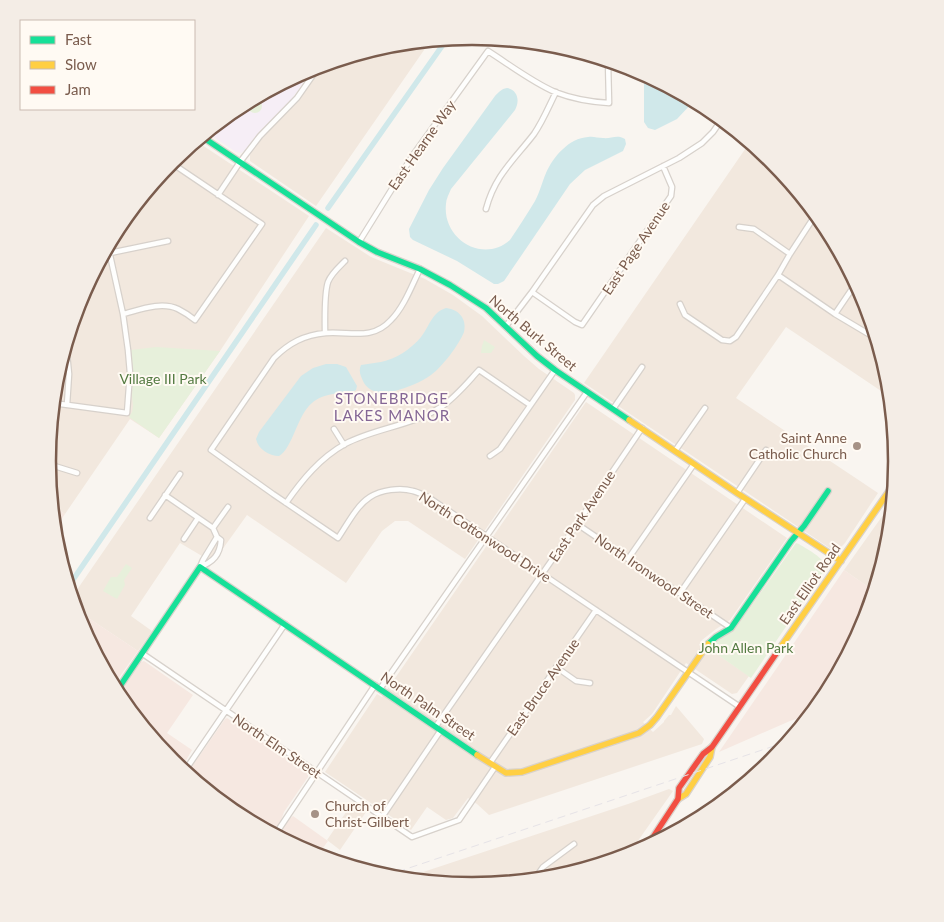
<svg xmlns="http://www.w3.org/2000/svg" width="944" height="922" viewBox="0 0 944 922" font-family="Lato,sans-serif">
<rect width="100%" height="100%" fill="#f9f5f0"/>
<path fill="#f2e8de" d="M431 40 316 206 250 161V155L252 150 270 130 298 102 324 64 389 44Z
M196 141 309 216 220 351 159 438 130 419 65 514 52 505 47 461 55 378 80 298 119 225 172 160Z
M750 142 773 161 825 225 865 299 889 378 890 397 786 327 736 398 878 493 845 543 838 550 831 549 584 383Z
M326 228 371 257 425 279 453 295 482 316 524 356 539 369 574 393 575 395V400L465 559 408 521H395L382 531 346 583 247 515 209 568 199 561 202 556 180 543 131 616 152 631 138 651 75 609 72 597Z
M586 402 787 538 730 620 716 629 702 640 699 645 709 652 711 650 749 676 737 693 732 694 686 663 652 714 643 722 653 732 664 722V721L669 715H671L676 706 704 739 702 744 489 815 477 804 468 798 453 818 446 820 427 807 411 830 325 772 377 694 382 697Z
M893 501 889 544 874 591 844 570Z
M669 789 673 791 628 855 555 878 472 886 402 879 628 804Z
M353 802 366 812 340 850 327 840Z"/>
<path fill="#f6e8e1" d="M52 505 65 514 54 530Z
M844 570 874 591 864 624 825 697 811 714 790 721 719 752Z
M75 609 138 651 113 686 79 623Z
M144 661 193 695 167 733 192 750 181 769 171 761 118 696 141 662Z
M227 718 308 773V777L284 812 280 823 273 834 236 814 186 773 191 765 200 755 225 719Z
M293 816 328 841 317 856 309 853 278 836 288 820Z"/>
<path fill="#f6eef6" d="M314 67 289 103 260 131 244 151 241 153 236 152 206 132 236 108 310 68Z"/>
<path fill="#e7f0db" d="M248 106a7 7 0 1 1 14 0a7 7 0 1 1-14 0Z
M484 340 495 347 491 353H481L482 346Z
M156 347 220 351 159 438 129 417 132 412 133 406 132 396 133 373 131 350Z
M796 543 799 544C808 550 824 557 826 568L751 678 711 650 710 652 706 650C714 638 728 636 737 626Z
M126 564 132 568 124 580 125 585 117 599 103 591 111 577H117Z"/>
<path fill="#d0e8ea" d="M644 73 694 101 677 119 655 130 648 128 644 122Z
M507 88C518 90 520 101 515 110L451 189C449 194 446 199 446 204 442 239 483 264 510 240 518 228 527 214 535 201 540 192 542 182 546 173 553 157 569 138 588 137 593 136 598 138 603 138 611 139 617 134 625 139L626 144 623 151 585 170 570 184 504 281 498 284H494L457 261 413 240 410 237 409 229 429 190 443 168 495 96C499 92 501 89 507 88Z
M446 308C453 309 458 311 462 317 465 322 465 327 464 332 459 345 442 367 431 375 420 383 408 387 395 391 384 394 371 394 364 383 361 377 358 371 361 365 368 364 374 363 381 362 396 359 411 349 421 337 429 327 432 312 446 308Z
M326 364H337L346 367 357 386 356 390C350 395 341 392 333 394 326 395 317 398 312 403 297 415 293 448 279 456 269 456 258 449 256 439L259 432 301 376 313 368Z"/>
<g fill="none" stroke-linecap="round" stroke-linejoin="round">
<path stroke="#d0e8ea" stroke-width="5.5" d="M328 208 447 39
M68 587 316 225"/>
<defs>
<path id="street" d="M218 195 240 162 260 136 297 98 320 65
M486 209C495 175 514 160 534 134 543 121 549 106 556 92
M739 227 754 229 790 254
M359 242 413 155 488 51C510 65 532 82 555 92 573 99 591 102 609 103L608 61
M110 253 168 241
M420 269C412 285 404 307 391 320 372 341 350 331 326 333 304 335 289 343 274 358L211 450 273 494 338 538C347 525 356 506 370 497 381 490 400 487 413 491 418 492 423 495 428 497L740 707
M778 275 835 314 877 339
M532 292 575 322 582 325 671 196 672 187 663 166
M680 304 685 315 722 340 730 341 736 337 778 275 790 254 816 214
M123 314C139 310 161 301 178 309 184 312 190 316 195 320L262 224 170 162
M835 314 856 283
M506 326 532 292 593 205 604 196 679 158 702 143 713 132 722 119
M325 333C325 320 324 294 328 282 331 274 339 267 345 261
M66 344 69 374 67 405
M53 403 127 413 130 373 128 350 123 314 108 246
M613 409 642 367
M334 429 344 445
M675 451 705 408
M490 456 500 449 555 370
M48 464 77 473
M737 493 766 450
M165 495 213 528 217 537 221 540C220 555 213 562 200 567L203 560 217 537
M885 498 892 508
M286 503C302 480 320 458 345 444 375 428 412 426 441 407 456 397 467 383 479 370L530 405
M150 518 180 474
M577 524 731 628
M213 528 228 507
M184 539 198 518
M628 559 694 464
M680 593 745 499
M143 654 412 837 459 820 495 767
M556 667 576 681 590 683
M109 679 120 687
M380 689 587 392
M436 726 577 524 642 428
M490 763 596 610
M184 772 285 624
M382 817 441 730
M275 835 375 685
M534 880 543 867 574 844"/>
<path id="fast" d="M201 136 359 242 377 252 420 269 450 285 486 308 537 356 555 370 629 420
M708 644 716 637 731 628 791 541 804 526 828 491
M116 692 200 567 477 755"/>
<path id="slow" d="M629 420 737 493 841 561
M780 648 894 484
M477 755 506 773 522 772 639 733 650 725 657 717 708 644
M678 799 686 794 710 757 712 747"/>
<path id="jam" d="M646 848 678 799 679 788 703 754 712 747 780 648"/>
</defs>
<use href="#street" stroke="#d7d1cb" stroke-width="7"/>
<use href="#fast" stroke="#d9d2cb" stroke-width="8"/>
<use href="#slow" stroke="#d9d2cb" stroke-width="8"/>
<use href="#jam" stroke="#d9d2cb" stroke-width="8"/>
<use href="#street" stroke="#fefefd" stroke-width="4.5"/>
<use href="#fast" stroke="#16e098" stroke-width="5.5"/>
<use href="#slow" stroke="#ffcf43" stroke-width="5.5"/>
<use href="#jam" stroke="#f24e42" stroke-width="5.5"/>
<path stroke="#e6e3e7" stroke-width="1" stroke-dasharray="8 5" stroke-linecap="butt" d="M385 876 789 741"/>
</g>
<g fill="#a69286" stroke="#fffaf3" stroke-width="2">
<circle cx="857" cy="446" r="5"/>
<circle cx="315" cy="814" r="5"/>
</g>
<g text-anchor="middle" stroke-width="4" stroke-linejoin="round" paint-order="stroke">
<g font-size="14" fill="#7a5c4d" stroke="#fffaf3">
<text transform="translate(422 145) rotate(-55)" y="5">East Hearne Way</text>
<text transform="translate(636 248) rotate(-56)" y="5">East Page Avenue</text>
<text transform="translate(533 333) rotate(40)" y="5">North Burk Street</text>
<text transform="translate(582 516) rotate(-56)" y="5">East Park Avenue</text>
<text transform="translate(485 537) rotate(33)" y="5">North Cottonwood Drive</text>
<text transform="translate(654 576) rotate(34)" y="5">North Ironwood Street</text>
<text transform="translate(810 584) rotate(-55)" y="5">East Elliot Road</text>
<text transform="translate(543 687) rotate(-55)" y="5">East Bruce Avenue</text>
<text transform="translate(428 706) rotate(34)" y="5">North Palm Street</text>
<text transform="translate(277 746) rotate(34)" y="5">North Elm Street</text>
</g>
<g font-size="14" fill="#537a41" stroke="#fffaf3">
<text x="163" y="384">Village III Park</text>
<text x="746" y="653">John Allen Park</text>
</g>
<g font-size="14" fill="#7a5c4d" stroke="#fffaf3" text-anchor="end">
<text x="847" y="443">Saint Anne<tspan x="847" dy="16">Catholic Church</tspan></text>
<text x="325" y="811" text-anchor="start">Church of<tspan x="325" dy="16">Christ-Gilbert</tspan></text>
</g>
<g font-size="15" letter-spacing="1" fill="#846695" stroke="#fffaf3">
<text x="392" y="404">STONEBRIDGE<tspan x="392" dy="17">LAKES MANOR</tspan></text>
</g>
</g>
<path d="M0 0H944V922H0ZM56 461a416 416 0 1 1 832 0a416 416 0 1 1-832 0Z" fill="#f4ede6" fill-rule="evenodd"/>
<path fill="none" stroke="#7a5c4d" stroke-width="2.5" d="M56 461a416 416 0 1 1 832 0a416 416 0 1 1-832 0Z"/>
<rect x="20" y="20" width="175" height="90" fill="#fffaf3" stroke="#cabbb1"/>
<rect x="30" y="36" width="25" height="8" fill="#16e098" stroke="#cabbb1"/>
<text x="65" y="45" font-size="15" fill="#7a5c4d">Fast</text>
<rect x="30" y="61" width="25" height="8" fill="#ffcf43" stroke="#cabbb1"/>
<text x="65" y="70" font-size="15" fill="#7a5c4d">Slow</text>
<rect x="30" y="86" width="25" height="8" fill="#f24e42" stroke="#cabbb1"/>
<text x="65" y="95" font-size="15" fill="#7a5c4d">Jam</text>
</svg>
